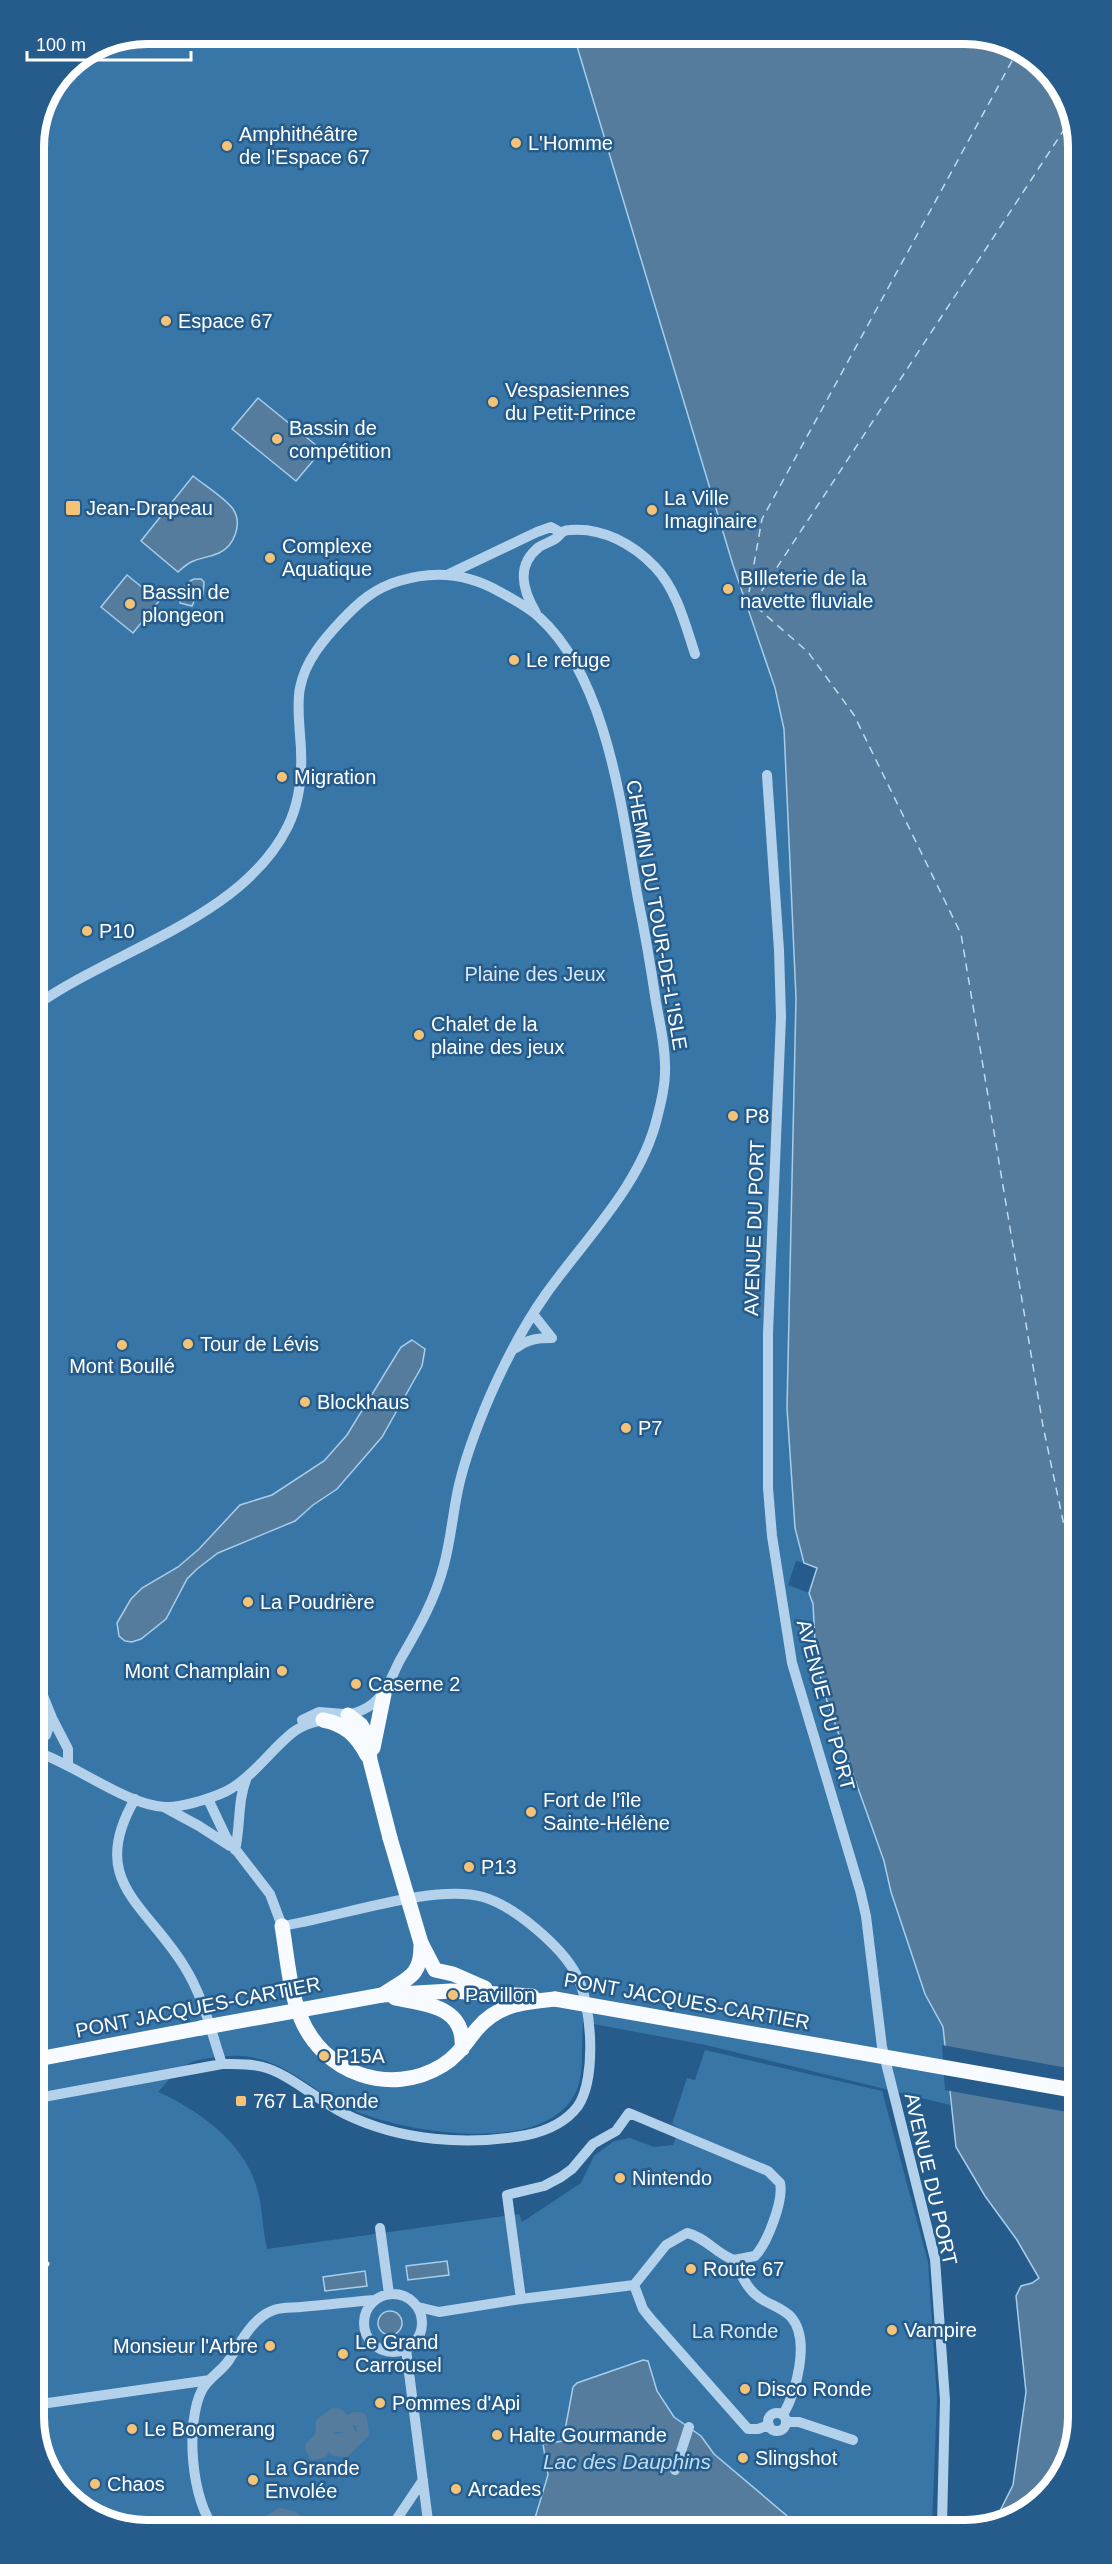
<svg xmlns="http://www.w3.org/2000/svg" width="1112" height="2564" viewBox="0 0 1112 2564" font-family="Arial,sans-serif">
<rect width="100%" height="100%" fill="#255c8b"/>
<path fill="#3976a8" d="M146 33H573C625 201 676 369 725 538 744 602 770 664 784 729L797 997 787 1408 795 1528 804 1563 796 1561 788 1585 809 1593 813 1604 816 1661 827 1701 884 1861 891 1892 925 1994 943 2027 950 2105 706 2045 583 2022C581 2043 585 2076 575 2094 542 2157 403 2132 350 2109 317 2094 288 2063 250 2057 236 2054 201 2057 188 2064 177 2068 166 2084 158 2092 197 2109 243 2142 256 2185 263 2206 262 2228 267 2249L519 2214 522 2222 581 2183 594 2156 614 2141 630 2138 654 2147 673 2145 679 2128 672 2124 687 2078 695 2080 705 2050 882 2091 928 2262 937 2399 932 2525 138 2531 77 2507 39 2455 33 139 66 66 103 41Z"/>
<path fill="#567c9d" stroke="#a7cdeb" stroke-width="1.5" d="M573 33H974L1035 56 1073 109 1079 2418 1060 2481 1003 2525H1000L1001 2509 1013 2485 1026 2392 1016 2296 1021 2286 1032 2283 1039 2278 1017 2240 985 2196 956 2147 943 2027 925 1994 891 1892 884 1861 827 1701 816 1661 813 1604 809 1593 817 1568 804 1563 795 1528 787 1408 796 998 784 729 775 688 733 565Z
M258 398 322 450 296 481 232 429Z
M193 476C204 485 225 498 233 509 243 524 234 546 219 553 201 561 196 555 178 572L141 541Z
M127 575 159 601 133 633 101 607Z
M194 579H201L204 582 203 595 195 599 192 606 180 603 181 594 178 587 190 586V581Z
M412 1340 425 1349 422 1366 382 1437 337 1489 313 1505 295 1521 218 1553 197 1569 187 1579 166 1619 141 1639 132 1642 125 1641 119 1636 117 1623 131 1599 142 1588 178 1567 199 1549 240 1505 272 1495 324 1461 347 1435 401 1347Z
M447 2261 449 2275 408 2280 406 2266Z
M365 2271 367 2286 325 2291 323 2277Z
M378 2323a12 12 0 1 1 24 0a12 12 0 1 1-24 0Z
M643 2360 648 2361 657 2391 674 2417 701 2436 714 2454 799 2526 532 2528 548 2475 543 2444 563 2441 573 2387 577 2383Z"/>
<path fill="#255c8b" d="M942 2045 1078 2070V2114L945 2090Z"/>
<g fill="none" stroke-linecap="round" stroke-linejoin="round">
<path stroke="#567c9d" stroke-width="12" d="M334 2414 339 2415 345 2422 356 2418 361 2419 363 2433 345 2451 335 2450 337 2440 348 2438 349 2432 347 2427 334 2425 330 2428 322 2452 314 2454 311 2447 321 2437 322 2423Z
M267 2530 271 2520 281 2514 293 2517 301 2530"/>
<path stroke="#bedbf1" stroke-width="1.5" stroke-dasharray="8 6" stroke-linecap="butt" d="M1073 116 753 604 808 652 854 715 961 934 1043 1426 1077 1587
M749 592 762 519 1018 50"/>
<path stroke="#b3d1ea" stroke-width="10" d="M449 574 537 532 551 527 560 532
M536 613C523 591 515 566 539 547 544 544 550 542 555 539 561 535 561 530 570 530 602 527 633 544 655 567 677 590 685 624 695 654
M767 775 779 950 781 1017 768 1333V1488L772 1536 792 1663 860 1890 866 1916 882 2047 935 2259 945 2400 942 2525
M35 1006C115 949 243 918 288 826 302 797 303 766 300 735 299 720 297 703 300 688 305 661 324 639 342 620 359 602 375 588 399 581 434 570 469 574 500 592 513 599 528 607 539 617 608 679 622 812 638 899 645 933 651 968 656 1002 660 1025 666 1049 665 1072 665 1087 661 1103 657 1118 641 1185 585 1239 546 1294 524 1325 505 1362 490 1396 478 1424 466 1455 459 1485 453 1511 451 1539 444 1565 435 1600 418 1629 400 1660 393 1673 388 1690 377 1700 354 1723 317 1713 292 1733 271 1750 255 1774 232 1788 223 1794 210 1798 200 1801 189 1804 176 1808 165 1807 126 1805 76 1765 37 1752
M533 1314 552 1338
M516 1348C528 1339 538 1338 552 1338
M37 1681 52 1718 68 1749V1764
M302 1720 319 1712 344 1714
M37 1744 46 1735 52 1718
M135 1799C87 1881 146 1904 184 1966 203 1996 211 2031 222 2064
M164 1807 199 1826 230 1846
M235 1850C241 1825 237 1801 247 1777
M38 2098 222 2064C235 2064 249 2063 263 2067 288 2073 320 2102 345 2114 400 2141 467 2146 527 2135 546 2131 566 2122 578 2106 597 2077 592 2003 576 1974 561 1946 514 1906 483 1897 433 1883 336 1918 282 1926L270 1894 226 1837 208 1799
M380 2228 389 2294
M364 2323a29 29 0 1 1 58 0a29 29 0 1 1-58 0Z
M521 2299 634 2285
M418 2307 439 2312 521 2299 507 2195 544 2186 561 2177 572 2169 593 2144 616 2131 629 2113 768 2171 780 2183C784 2200 767 2244 755 2256L734 2260
M406 2349 429 2529
M41 2404 210 2380
M768 2422a9 9 0 1 1 18 0a9 9 0 1 1-18 0Z
M787 2422H799L853 2440
M769 2425 758 2429H748L650 2318 643 2309 634 2285 666 2245 687 2233C705 2237 717 2254 734 2260 741 2273 746 2289 760 2298 770 2305 783 2308 791 2317 811 2340 796 2392 783 2415
M675 2470 689 2427
M390 2529 423 2480
M216 2530C191 2502 185 2423 202 2390 208 2378 222 2371 229 2360 241 2342 253 2317 274 2310 282 2307 293 2308 301 2307 326 2305 350 2302 374 2300
M159 2531 211 2525"/>
<path stroke="#f7fafe" stroke-width="15" d="M348 1715 361 1725 367 1735 370 1760 390 1838
M323 1720C345 1724 357 1736 367 1755
M373 1748 384 1694
M282 1926C287 1955 289 1988 300 2016 322 2073 390 2098 443 2065 458 2056 466 2042 477 2029 498 2004 524 2002 555 1999
M421 1943 435 1970 453 1974 485 1988
M384 1994C407 1978 421 1977 421 1946
M382 1995 451 1991 532 1996
M395 1998C427 2005 466 2006 462 2049
M38 2059 201 2028"/>
<defs>
<path id="rail" d="M39 2263 47 2264"/>
</defs>
<use href="#rail" stroke="#fff" stroke-width="5"/>
<use href="#rail" stroke="#255c8b" stroke-width="3" stroke-dasharray="9" stroke-linecap="butt"/>
<path stroke="#f7fafe" stroke-width="15" d="M390 1838 421 1943
M555 1999 1078 2091
M201 2028 382 1995"/>
</g>
<g fill="#f4c377" stroke="#255c8b" stroke-width="2">
<circle cx="516" cy="143" r="6"/>
<circle cx="227" cy="146" r="6"/>
<circle cx="166" cy="321" r="6"/>
<circle cx="493" cy="402" r="6"/>
<circle cx="277" cy="439" r="6"/>
<rect x="65" y="500" width="16" height="16" rx="3"/>
<circle cx="652" cy="510" r="6"/>
<circle cx="270" cy="558" r="6"/>
<circle cx="728" cy="589" r="6"/>
<circle cx="130" cy="604" r="6"/>
<circle cx="514" cy="660" r="6"/>
<circle cx="282" cy="777" r="6"/>
<circle cx="87" cy="931" r="6"/>
<circle cx="419" cy="1035" r="6"/>
<circle cx="733" cy="1116" r="6"/>
<circle cx="188" cy="1344" r="6"/>
<circle cx="122" cy="1345" r="6"/>
<circle cx="305" cy="1402" r="6"/>
<circle cx="626" cy="1428" r="6"/>
<circle cx="248" cy="1602" r="6"/>
<circle cx="282" cy="1671" r="6"/>
<circle cx="356" cy="1684" r="6"/>
<circle cx="531" cy="1812" r="6"/>
<circle cx="469" cy="1867" r="6"/>
<circle cx="453" cy="1995" r="6"/>
<circle cx="324" cy="2056" r="6"/>
<rect x="235" y="2095" width="12" height="12" rx="3"/>
<circle cx="620" cy="2178" r="6"/>
<circle cx="691" cy="2269" r="6"/>
<circle cx="892" cy="2330" r="6"/>
<circle cx="270" cy="2346" r="6"/>
<circle cx="343" cy="2354" r="6"/>
<circle cx="745" cy="2389" r="6"/>
<circle cx="380" cy="2403" r="6"/>
<circle cx="132" cy="2429" r="6"/>
<circle cx="497" cy="2435" r="6"/>
<circle cx="743" cy="2458" r="6"/>
<circle cx="253" cy="2480" r="6"/>
<circle cx="95" cy="2484" r="6"/>
<circle cx="456" cy="2489" r="6"/>
</g>
<g text-anchor="middle" stroke-width="5" stroke-linejoin="round" paint-order="stroke">
<g font-size="20" fill="#fff" stroke="#255c8b" text-anchor="start">
<text x="239" y="141">Amphithéâtre<tspan x="239" dy="23">de l'Espace 67</tspan></text>
<text x="528" y="150">L'Homme</text>
<text x="178" y="328">Espace 67</text>
<text x="505" y="397">Vespasiennes<tspan x="505" dy="23">du Petit-Prince</tspan></text>
<text x="289" y="435">Bassin de<tspan x="289" dy="23">compétition</tspan></text>
<text x="664" y="505">La Ville<tspan x="664" dy="23">Imaginaire</tspan></text>
<text x="86" y="515">Jean-Drapeau</text>
<text x="282" y="553">Complexe<tspan x="282" dy="23">Aquatique</tspan></text>
<text x="740" y="585">BIlleterie de la<tspan x="740" dy="23">navette fluviale</tspan></text>
<text x="142" y="599">Bassin de<tspan x="142" dy="23">plongeon</tspan></text>
<text x="526" y="667">Le refuge</text>
<text x="294" y="784">Migration</text>
<text x="99" y="938">P10</text>
<text x="431" y="1031">Chalet de la<tspan x="431" dy="23">plaine des jeux</tspan></text>
<text x="745" y="1123">P8</text>
<text x="200" y="1351">Tour de Lévis</text>
<text x="122" y="1373" text-anchor="middle">Mont Boullé</text>
<text x="317" y="1409">Blockhaus</text>
<text x="638" y="1435">P7</text>
<text x="260" y="1609">La Poudrière</text>
<text x="270" y="1678" text-anchor="end">Mont Champlain</text>
<text x="368" y="1691">Caserne 2</text>
<text x="543" y="1807">Fort de l'île<tspan x="543" dy="23">Sainte-Hélène</tspan></text>
<text x="481" y="1874">P13</text>
<text x="465" y="2002">Pavillon</text>
<text x="336" y="2063">P15A</text>
<text x="253" y="2108">767 La Ronde</text>
<text x="632" y="2185">Nintendo</text>
<text x="703" y="2276">Route 67</text>
<text x="904" y="2337">Vampire</text>
<text x="355" y="2349">Le Grand<tspan x="355" dy="23">Carrousel</tspan></text>
<text x="258" y="2353" text-anchor="end">Monsieur l'Arbre</text>
<text x="757" y="2396">Disco Ronde</text>
<text x="392" y="2410">Pommes d'Api</text>
<text x="144" y="2436">Le Boomerang</text>
<text x="509" y="2442">Halte Gourmande</text>
<text x="755" y="2465">Slingshot</text>
<text x="265" y="2475">La Grande<tspan x="265" dy="23">Envolée</tspan></text>
<text x="107" y="2491">Chaos</text>
<text x="468" y="2496">Arcades</text>
</g>
<g font-size="20" fill="#fff" stroke="#255c8b">
<text transform="translate(657 915) rotate(80)" y="7">CHEMIN DU TOUR-DE-L'ISLE</text>
<text transform="translate(754 1228) rotate(-88)" y="7">AVENUE DU PORT</text>
<text transform="translate(826 1705) rotate(75)" y="7">AVENUE DU PORT</text>
<text transform="translate(687 2001) rotate(10)" y="7">PONT JACQUES-CARTIER</text>
<text transform="translate(198 2007) rotate(-11)" y="7">PONT JACQUES-CARTIER</text>
<text transform="translate(931 2179) rotate(77)" y="7">AVENUE DU PORT</text>
</g>
<g font-size="20" fill="#d7e9f8" stroke="#255c8b">
<text x="535" y="981">Plaine des Jeux</text>
<text x="735" y="2338">La Ronde</text>
</g>
<g font-size="21" font-style="italic" fill="#bedbf1" stroke="#255c8b">
<text x="627" y="2469">Lac des Dauphins</text>
</g>
</g>
<path d="M0 0H1112V2564H0ZM147 44H965A103 103 0 0 1 1068 147V2417A103 103 0 0 1 965 2520H147A103 103 0 0 1 44 2417V147A103 103 0 0 1 147 44Z" fill="#255c8b" fill-rule="evenodd"/>
<path fill="none" stroke="#fff" stroke-width="8" d="M147 44H965A103 103 0 0 1 1068 147V2417A103 103 0 0 1 965 2520H147A103 103 0 0 1 44 2417V147A103 103 0 0 1 147 44Z"/>
<path d="M27 51v9h164v-9" fill="none" stroke="#ffffff" stroke-width="3"/>
<text x="36" y="51" font-size="18" fill="#ffffff" stroke="#255c8b" stroke-width="4.5" paint-order="stroke">100 m</text>
</svg>
